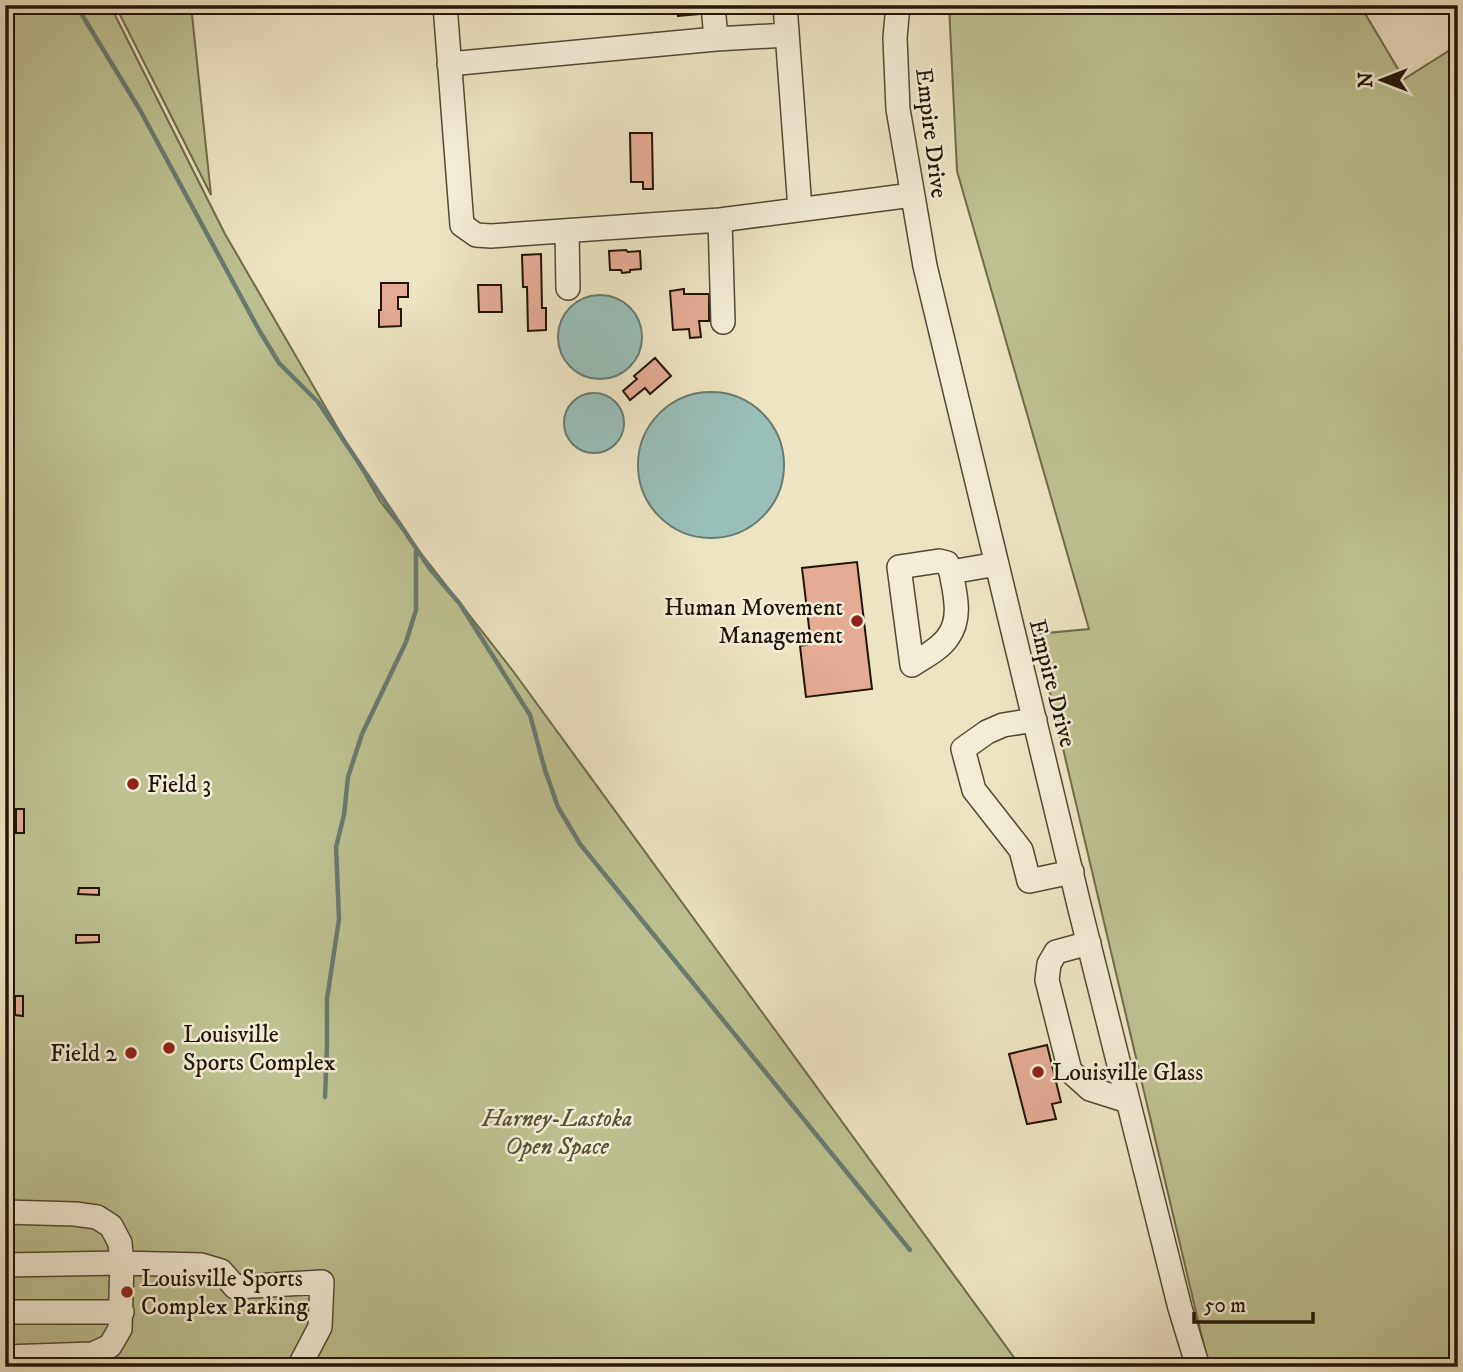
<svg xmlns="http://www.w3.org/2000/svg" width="1463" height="1372" viewBox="0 0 1463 1372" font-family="'IM FELL DW Pica',serif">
<rect width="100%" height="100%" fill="#ede4c3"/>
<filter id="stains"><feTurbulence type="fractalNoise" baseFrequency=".00286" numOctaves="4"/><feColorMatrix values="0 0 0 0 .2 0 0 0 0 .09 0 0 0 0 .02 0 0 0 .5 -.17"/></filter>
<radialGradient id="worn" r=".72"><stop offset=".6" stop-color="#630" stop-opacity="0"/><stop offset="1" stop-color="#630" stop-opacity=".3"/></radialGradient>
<path fill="#bdc290" stroke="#6e6c4c" stroke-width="2" d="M5 5H110L225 234 380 501 513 671 1021 1367H5Z
M115 5H191L211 195Z
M949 5H1360L1404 79 1458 45V1367H1209L1036 634 1089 629 957 171Z"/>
<path fill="#9abeb8" stroke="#697a72" stroke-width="2" d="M558 337a42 42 0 1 1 84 0a42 42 0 1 1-84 0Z
M638 465a73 73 0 1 1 146 0a73 73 0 1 1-146 0Z
M564 423a30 30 0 1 1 60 0a30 30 0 1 1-60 0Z"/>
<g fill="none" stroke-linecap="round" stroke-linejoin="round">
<path stroke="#697a72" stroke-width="4.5" d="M76 5 140 110 259 330 279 363 318 402 430 569 460 604 530 715 545 770 558 807 580 844 910 1250
M325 1097 327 1046V999L339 919 336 847 344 815 348 777 362 734 406 642 416 610V550"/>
</g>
<path fill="#e5ab94" stroke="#201508" stroke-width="2" d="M673 5H700L699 14 678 16 677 9H674Z
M630 133H652L653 189H643V182H631Z
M626 250 628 252 640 251 641 269 630 270V272L622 273 621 270H610L609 251Z
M541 254 542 308H546V330L528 331 527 287H523L522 255Z
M381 283H408V297H398V309H401V326L379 327V310H381Z
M478 285H501L502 312H479Z
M684 289V294H709V321H699L701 337 690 338 689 329 673 330 670 291Z
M655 358 671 376 650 394 645 388 630 400 623 391 637 379 634 376Z
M857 562 872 689 806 697 800 646 811 644 802 568Z
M16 809H24V833H16Z
M79 888H99V895L78 894Z
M76 935H99V942L76 943Z
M15 996H23V1016L15 1015Z
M1047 1045 1061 1102 1052 1104 1056 1119 1027 1124 1009 1054Z"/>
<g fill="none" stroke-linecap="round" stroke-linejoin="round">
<defs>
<path id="minor" d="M445 5 462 225 476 235 491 236 720 220 912 195
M713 5 716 39
M785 5 800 209
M898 5 895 38 898 109 925 266 1080 909 1180 1308 1198 1367
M449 64 716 39 787 35
M720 220 723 322
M567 231 568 288
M951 572C955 594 962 618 948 637 940 649 924 657 912 665L899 567 939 561 947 563 951 572 997 564
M1035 720 1003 725 987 732 963 749 974 790 1021 850 1029 881 1072 872
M1089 943 1056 952 1049 964 1047 980 1070 1071 1090 1089 1128 1101
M5 1212 75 1214 97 1217 111 1226 120 1243 122 1263 201 1265 221 1271 235 1287 322 1282 320 1327 299 1367
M5 1265 122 1263 120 1329 110 1346 93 1354 5 1357
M5 1312H122"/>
</defs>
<use href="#minor" stroke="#534937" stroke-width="26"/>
<use href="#minor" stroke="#f3edd8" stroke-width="23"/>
</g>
<g fill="#8f2418" stroke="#f3edd8" stroke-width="2.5">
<circle cx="857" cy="621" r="7"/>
<circle cx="133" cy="784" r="7"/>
<circle cx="169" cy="1048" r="7"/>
<circle cx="131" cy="1053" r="7"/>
<circle cx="1038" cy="1072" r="7"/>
<circle cx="127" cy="1292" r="7"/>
</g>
<g text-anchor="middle" stroke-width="5" stroke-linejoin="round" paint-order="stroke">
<g font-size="24" fill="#201508" stroke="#f3edd8">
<text transform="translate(932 133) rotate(83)" y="8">Empire Drive</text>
<text transform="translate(1053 683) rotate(76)" y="8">Empire Drive</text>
</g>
<g font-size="24" fill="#201508" stroke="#f3edd8" text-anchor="start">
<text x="843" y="615" text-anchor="end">Human Movement<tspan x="843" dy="28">Management</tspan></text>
<text x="147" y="792">Field 3</text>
<text x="183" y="1042">Louisville<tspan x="183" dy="28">Sports Complex</tspan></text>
<text x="117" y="1061" text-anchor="end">Field 2</text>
<text x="1052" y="1080">Louisville Glass</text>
<text x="141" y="1286">Louisville Sports<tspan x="141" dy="28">Complex Parking</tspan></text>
</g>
<g font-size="24" font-style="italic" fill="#575238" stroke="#f3edd8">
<text x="557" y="1126">Harney-Lastoka<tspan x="557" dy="28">Open Space</tspan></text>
</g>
</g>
<rect width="1463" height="1372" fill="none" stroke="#ede4c3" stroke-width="28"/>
<rect x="7" y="7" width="1449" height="1358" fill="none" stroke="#201508" stroke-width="3.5"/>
<rect x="14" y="14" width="1435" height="1344" fill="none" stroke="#201508" stroke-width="2"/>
<g transform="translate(1382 80) rotate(270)" stroke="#f3edd8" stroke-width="5" paint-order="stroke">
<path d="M0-5L12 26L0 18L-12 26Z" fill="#201508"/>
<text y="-10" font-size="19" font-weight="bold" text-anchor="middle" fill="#201508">N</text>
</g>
<path d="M1194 1312v10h119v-10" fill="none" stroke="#201508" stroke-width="3.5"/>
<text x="1204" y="1312" font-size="21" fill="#201508" stroke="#f3edd8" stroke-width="5" paint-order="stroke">50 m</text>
<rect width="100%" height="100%" filter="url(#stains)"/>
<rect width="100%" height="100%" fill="url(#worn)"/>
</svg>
